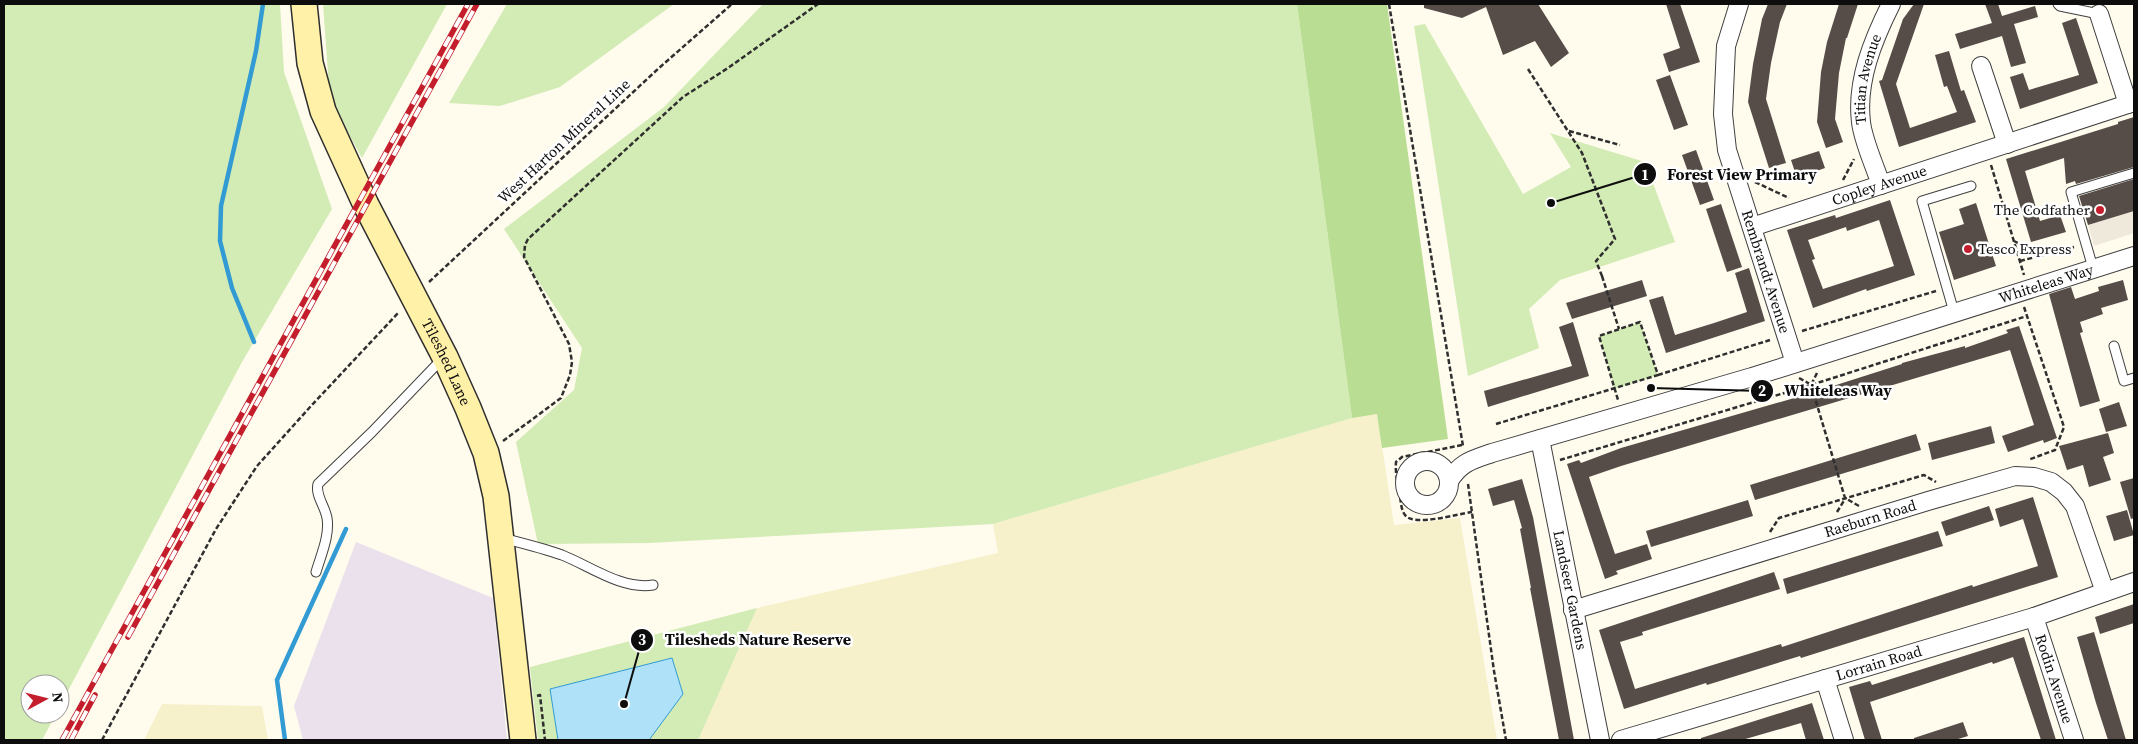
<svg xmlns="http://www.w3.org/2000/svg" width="2138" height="744" viewBox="0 0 2138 744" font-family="'Source Serif 4',serif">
<rect width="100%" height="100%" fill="#fffbed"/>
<path fill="#ebe1ec" d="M356 542 493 598 507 740H303L294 706Z"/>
<path fill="#f6f1cb" d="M1377 413 1394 525 1460 518 1497 740H698L757 608 998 553 993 524 1352 418Z
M162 704 262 706 268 740H144Z"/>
<path fill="#d3ebb4" d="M4 4H280L284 72 332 209 242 362 60 706V684H30V714H56L42 740H4Z
M323 4H447L362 158 330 100Z
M507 4H674L560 87 500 106 449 103Z
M763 4H1297L1352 418 993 524 649 543 538 544 516 442 574 390 582 348 504 229 664 107Z
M1425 24 1523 194 1571 167 1550 133 1645 162 1675 242 1560 280 1529 309 1539 348 1468 376 1414 26Z
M1640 322 1658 375 1615 389 1599 336Z
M757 608 698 740H538L530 667Z"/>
<path fill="#b8dd93" d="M1297 4H1387L1448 439 1382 448 1377 414 1352 418Z"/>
<path fill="#efe9dc" d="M2134 211V233L2094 246 2088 225Z"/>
<path fill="#afe1f9" stroke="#329bd4" d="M672 658 683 694 649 740H558L550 689Z"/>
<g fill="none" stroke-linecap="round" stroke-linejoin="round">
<path stroke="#329bd4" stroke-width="4.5" d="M254 342 232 288 220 241 221 206 256 51 263 4
M285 740 277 680 346 529"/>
</g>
<path fill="#564d49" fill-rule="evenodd" d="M1424 4H1538L1569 53 1551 67 1535 41 1503 55 1486 7 1462 18 1424 8Z
M1666 4H1680L1700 62 1669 72 1663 54 1680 48Z
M1768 4H1787L1780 22 1771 63 1766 99 1786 163 1769 168 1748 102 1753 64 1762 19Z
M1839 4H1858L1847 38H1846L1839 73 1835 119 1843 142 1826 148 1817 122 1821 72 1827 42Z
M1914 4H1924L1896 84 1910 128 1957 112 1947 86 1944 87 1935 55 1949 51 1961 91 1964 90 1976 122 1899 147 1879 81 1882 80 1903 19Z
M1985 4H1998L2002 16 2035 6 2038 17 2014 24 2026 63 2011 67 2002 36 1960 49 1955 34 1992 23Z
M2076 18 2098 83 2020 109 2010 77 2023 73 2029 90 2079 75 2062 23Z
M1670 75 1688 125 1674 130 1656 80Z
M2134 117V167L2076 184 2075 181 2066 184 2064 158 2025 171 2040 221 2060 215 2066 232 2031 242 2006 159 2118 124V122Z
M1696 150 1714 200 1700 205 1682 155Z
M1819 151 1825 168 1797 178 1791 160Z
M2134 179V211L2088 225 2079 196Z
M1890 200 1915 275 1867 291 1866 289 1813 308 1787 230 1835 215 1836 218ZM1879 220 1894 266 1823 289 1812 260 1815 259 1808 240 1846 227 1847 231Z
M1976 203 1996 266 1954 280 1939 232 1964 224 1959 209Z
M1721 204 1742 267 1727 272 1706 209Z
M1749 268 1765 321 1666 353 1649 300 1663 296 1675 335 1714 323 1747 312 1735 273Z
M1642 280 1647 296 1572 319 1566 303Z
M2123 280 2128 300 2101 308 2103 314 2080 322 2083 332 2080 333 2100 401 2080 407 2049 294 2071 287 2075 299 2099 291 2098 287Z
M1573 322 1589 376 1488 407 1484 391 1572 366 1559 327Z
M2019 326 2057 438 2044 443 2043 440 2008 452 2002 436 2034 425 2010 350 1621 466 1589 477 1601 513 1615 554 1647 544 1652 559 1616 571 1618 574 1605 579 1567 464 1579 460 1581 463 1621 448 1808 394 1902 364V363L1965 346V348L2008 333 2006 330Z
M2119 402 2127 426 2106 432 2099 409Z
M1991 426 1995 443 1932 460 1928 443Z
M2108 433 2114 453 2103 457 2111 480 2089 487 2083 465 2067 470 2059 446Z
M1916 434 1921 450 1755 500 1750 485Z
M2134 478V518L2131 519 2120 482Z
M1522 479 1533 517 1574 740H1559L1530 588H1531L1520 529 1522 528 1514 500 1493 506 1488 489Z
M2033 497 2058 577 1801 658 1800 656 1707 685 1706 683 1624 709 1599 630 1774 572 1780 589 1642 632 1643 635 1620 642 1635 689 1781 644 1782 647 1972 585 1973 587 2038 566 2023 519 2000 527 1995 509Z
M1748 500 1753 516 1651 547 1646 531Z
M1989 506 1994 520 1946 536 1941 522Z
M2127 510 2134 535 2114 541 2106 516Z
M1938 531 1943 546 1787 594 1783 579Z
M2134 604V623L2100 634 2095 617Z
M2094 632 2106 673 2126 740H2108L2096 703 2077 637Z
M2024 637 2056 740H2041L2013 657 1993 664 1992 662 1870 702 1882 740H1865L1849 687 1870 681 1872 685Z
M1812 703 1824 740H1806L1801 723 1742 740H1701V738Z
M1963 722 1968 736 1955 740H1914V738Z"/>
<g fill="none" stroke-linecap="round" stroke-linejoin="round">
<defs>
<path id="lane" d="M2058 4 2060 6 2099 14
M2093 268 2071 192 2134 173
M1954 312 1922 201 1971 186
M2114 346 2124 381 2134 378
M502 538C522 543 542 548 562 555 590 566 622 590 653 585
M316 572C321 555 330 535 327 518 325 506 315 495 318 484L372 432 442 359"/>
<g id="street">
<path id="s1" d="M1739 4 1726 46 1723 114 1727 150 1795 363"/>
<path d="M2099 14 2128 104"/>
<path d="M1981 66 2007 144"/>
<path id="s2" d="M1881 185C1875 166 1863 141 1861 122 1856 81 1873 40 1891 4"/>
<path id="s3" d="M1752 227 2134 102"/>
<path id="s4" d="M1540 439 1600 740"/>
<circle cx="1427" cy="483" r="22"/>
<path id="s5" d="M1449 481C1461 462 1472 460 1492 453L1752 377 2134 256"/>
<path id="s6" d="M1573 610 1928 501 2015 476 2034 477 2051 482 2064 492 2075 506 2105 592"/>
<path id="s7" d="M2034 617 2074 740"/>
<path d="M1825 679 1844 740"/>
<path id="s8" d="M1621 740 2034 617 2134 582"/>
</g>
<g id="secondary">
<path id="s9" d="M304 4 310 63 323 111 366 205 445 357 468 408 486 453 496 496 523 740"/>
</g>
</defs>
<use href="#lane" stroke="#404040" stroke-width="11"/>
<use href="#street" stroke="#404040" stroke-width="20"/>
<use href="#secondary" stroke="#2f2f2f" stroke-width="28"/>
<path stroke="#2f2f2f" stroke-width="2.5" stroke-dasharray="5 2.5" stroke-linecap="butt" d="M1389 4 1463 446
M1528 69 1582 153 1615 239 1596 261 1602 276
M1569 131 1620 145
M1991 165 2024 275
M1843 180 1854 159
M1755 182 1789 198
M2014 241 2040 255
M2020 261 2074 247
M1602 276 1619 329
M429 282 659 68 732 4
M2024 307 2064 427 2055 450 2028 460
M1802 331 1936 291
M1817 373 1811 385 1845 498 1859 506
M1658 375 1770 340
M1799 378 1810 384
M1496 424 1658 375 1640 322 1599 336 1618 400
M503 441 561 398 570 375 572 362 569 344 524 257 525 245 528 239 683 97 728 68 818 4
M1462 445 1402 457 1396 462C1395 474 1398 485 1400 496 1401 502 1401 510 1405 515 1413 527 1458 514 1472 512
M1560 460 1811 385 2027 316
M1468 484 1494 671 1506 740
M1837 512 1845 499
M1770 532 1779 518 1924 475 1936 482
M537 696 540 695 545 740
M102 740 216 529 257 466 311 406 399 312"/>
<use href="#lane" stroke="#fff" stroke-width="9"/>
<use href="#street" stroke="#fff" stroke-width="18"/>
<use href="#secondary" stroke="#fff1a8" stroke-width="25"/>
<defs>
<path id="rail" d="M128 637 477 4
M62 740 468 4
M71 740 95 695"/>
</defs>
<use href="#rail" stroke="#c41e2d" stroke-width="5.5"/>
<use href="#rail" stroke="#fff" stroke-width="4" stroke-dasharray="11" stroke-linecap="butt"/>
</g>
<g fill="#c41e2d" stroke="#fff" stroke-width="2">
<circle cx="2100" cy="210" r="5"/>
<circle cx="1968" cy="249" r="5"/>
</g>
<g text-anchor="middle" stroke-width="5" stroke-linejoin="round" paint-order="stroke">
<g font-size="15" fill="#0d0d0d" stroke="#fff">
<text dy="5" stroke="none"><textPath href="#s2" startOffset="110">Titian Avenue</textPath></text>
<text transform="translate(564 141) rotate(-43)" y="5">West Harton Mineral Line</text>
<text dy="5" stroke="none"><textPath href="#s3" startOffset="134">Copley Avenue</textPath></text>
<text dy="5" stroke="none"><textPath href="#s1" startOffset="276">Rembrandt Avenue</textPath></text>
<text dy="5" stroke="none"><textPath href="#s5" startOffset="632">Whiteleas Way</textPath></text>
<text dy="5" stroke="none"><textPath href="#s9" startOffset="389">Tileshed Lane</textPath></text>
<text dy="5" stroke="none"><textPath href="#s6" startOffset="311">Raeburn Road</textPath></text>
<text dy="5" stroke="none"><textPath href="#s4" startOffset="154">Landseer Gardens</textPath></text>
<text dy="5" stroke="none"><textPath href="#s8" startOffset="269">Lorrain Road</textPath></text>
<text dy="5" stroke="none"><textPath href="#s7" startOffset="65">Rodin Avenue</textPath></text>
</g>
<g font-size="15" fill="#0d0d0d" stroke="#fff" text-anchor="end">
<text x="2090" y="215">The Codfather</text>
<text x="1978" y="254" text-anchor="start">Tesco Express</text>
</g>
</g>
<path fill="none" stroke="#0d0d0d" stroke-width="2" d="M1551 203L1645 174M1651 388L1762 391M624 704L642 640"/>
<g fill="#0d0d0d" stroke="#fff" stroke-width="2">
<circle cx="1551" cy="203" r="5"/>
<circle cx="1651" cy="388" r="5"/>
<circle cx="624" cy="704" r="5"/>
<circle cx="1645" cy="174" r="12"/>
<circle cx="1762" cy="391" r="12"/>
<circle cx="642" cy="640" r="12"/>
</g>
<g font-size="15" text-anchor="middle" font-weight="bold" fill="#fff">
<text x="1645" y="180">1</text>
<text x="1762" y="396">2</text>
<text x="642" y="645">3</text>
</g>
<g font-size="16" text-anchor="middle" font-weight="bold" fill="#0d0d0d" stroke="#fff" stroke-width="5" stroke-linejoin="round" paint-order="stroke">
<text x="1742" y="180">Forest View Primary</text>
<text x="1838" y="396">Whiteleas Way</text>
<text x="758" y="645">Tilesheds Nature Reserve</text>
</g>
<rect width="2138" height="744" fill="none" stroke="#0d0d0d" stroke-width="10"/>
<g transform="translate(45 699) rotate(83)"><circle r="24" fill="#ffffff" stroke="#9e9e9e"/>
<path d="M0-4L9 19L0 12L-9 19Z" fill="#c41e2d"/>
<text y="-8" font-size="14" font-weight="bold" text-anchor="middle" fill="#0d0d0d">N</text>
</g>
</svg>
